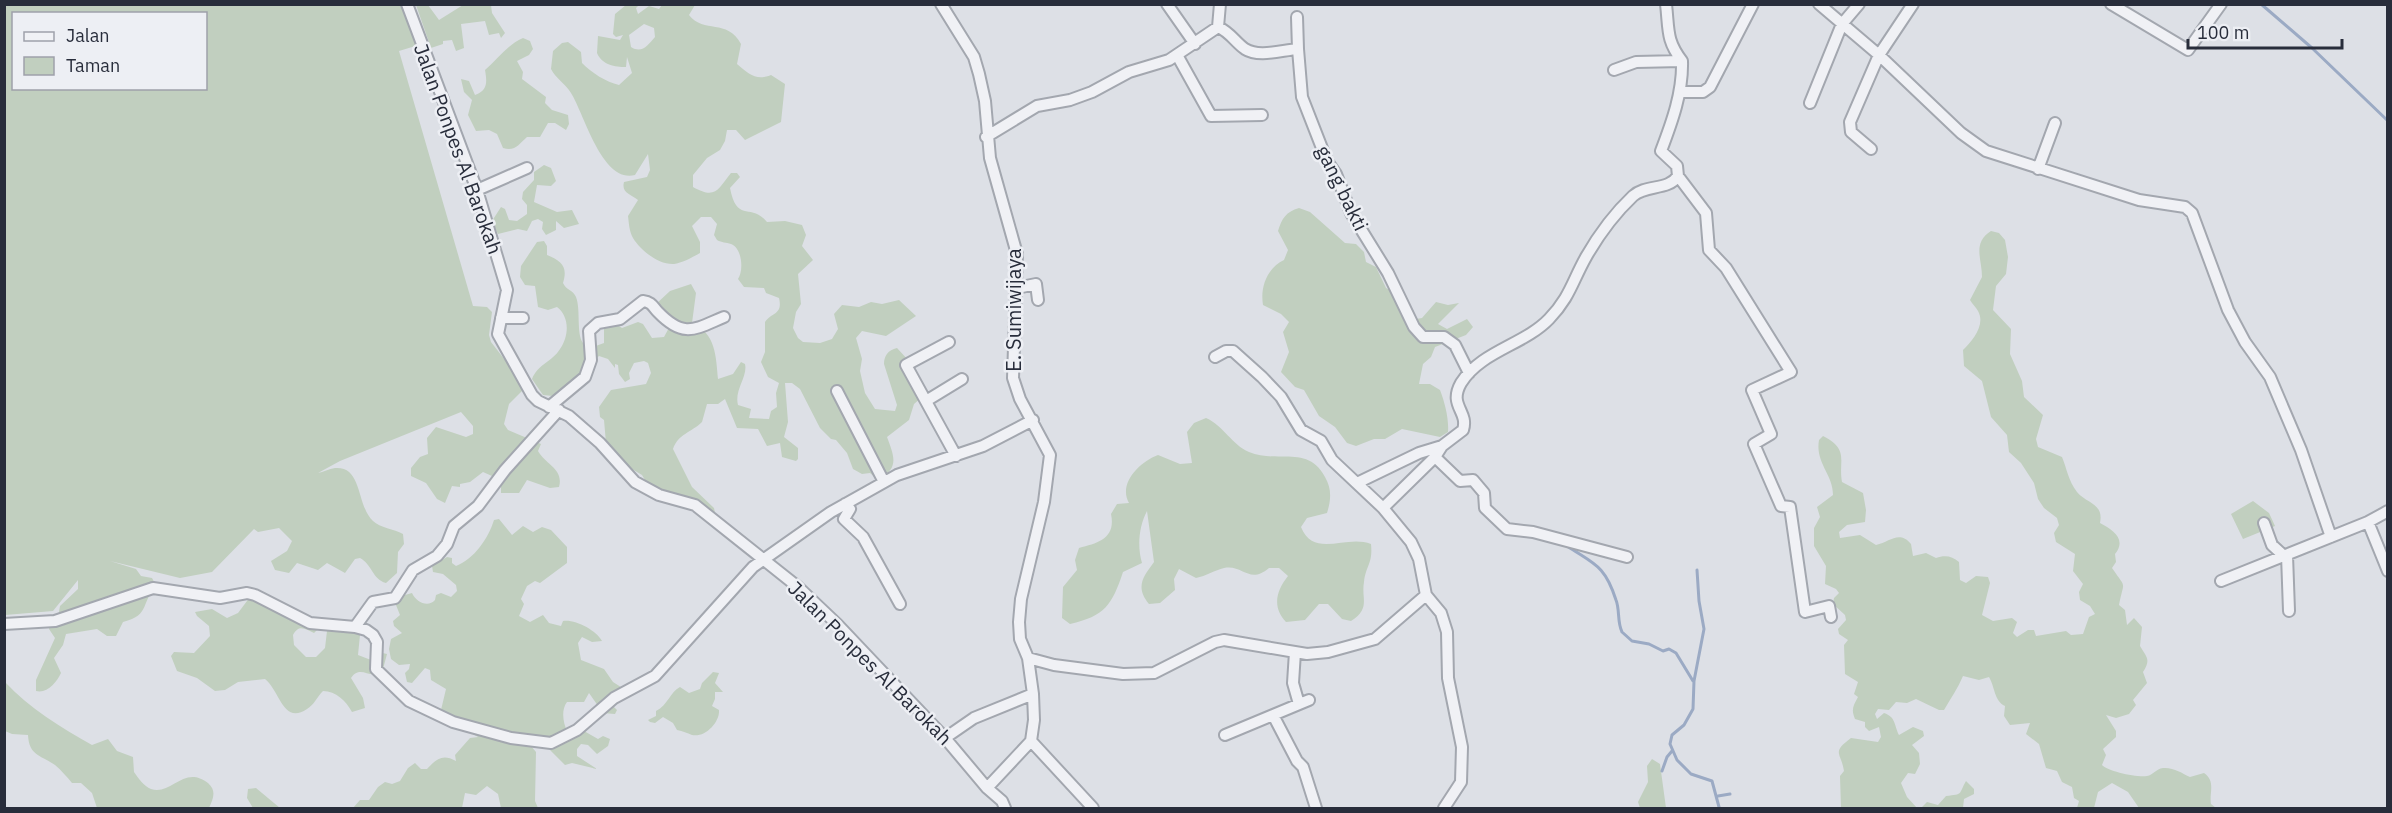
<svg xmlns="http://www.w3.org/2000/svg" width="2392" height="813" viewBox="0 0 2392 813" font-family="'IBM Plex Sans',sans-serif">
<rect width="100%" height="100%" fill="#dde0e6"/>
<path fill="#c1cfbf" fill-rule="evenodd" d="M5 5H408L422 44 399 51 473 306 487 307 492 312 489 335 491 342 526 387 509 404 504 424 508 430 541 444 538 451C546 465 564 469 559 487L550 488 527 480 519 493H501V480L483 472 470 482 460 484V487L452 486 445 503 437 499 426 483 411 476V468L420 457 428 454 427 438 436 427 466 437 473 434V426L461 412 340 461 318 473C323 472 329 469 335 468 363 466 356 505 373 521 380 528 394 529 403 534L404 544 398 552 397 573 386 583C372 579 372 564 360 558L355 559 345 573 327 563 318 570 297 563 289 573 275 570 271 561 287 551 292 541 279 528 258 532 254 529 212 572 180 578 110 561 136 569 141 576 152 578 157 587C140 600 152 615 123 622L116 636H107L97 629 66 634 63 645 54 658 61 673C57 682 47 694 36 691V680L55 638 49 629 50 624 58 617 60 606 78 589V580L53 611 5 615ZM14 14H206V88H14Z
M416 5H428L439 20 463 5H491L492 13 505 33 501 38 499 33 489 35 485 21 461 24 464 48 456 51 452 40 443 41V44L431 48Z
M626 5H639L636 8 638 14 649 6 659 9 662 5H695L689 15C704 34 727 18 741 44L737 64C749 74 756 81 771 75L785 84 781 122 745 140 736 130H727L725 141 720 150 707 158 693 175V187C716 200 718 189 731 173H737L740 177 730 188C737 224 751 202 767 222L785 221 802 225 806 235 802 246 813 260 798 274 801 304 796 312 793 328 798 338 803 342 820 343 832 339 838 329 834 314 842 305 859 307 871 302 882 304 899 300 916 316 886 336 862 331 856 338 862 359 860 371 865 393 875 409 895 411 897 405 884 364C884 356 888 350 897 348L909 361 921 398 914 404 909 420 887 437C894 456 900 468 878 480L870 473 862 474 853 469 847 453 836 440 831 439 820 428 800 389 792 383H785L788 422 784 437 798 448V459L796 461 782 457 780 443 767 446 758 429 737 428 725 399 718 404H707L702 422C692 432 678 434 673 449L692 487 714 508 715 513 712 517 651 490 642 475 622 463 606 443 604 420 600 417 599 407 611 390 646 384 651 373 648 363 644 361 634 363 629 373 630 379 625 382 619 374 618 365 615 364V368L608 359 599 356 553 396 543 395 532 379C538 364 552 362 560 349 569 336 570 317 557 307L548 310 538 307 535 286 525 285 520 277 521 266 537 242 544 241 547 246V255C562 261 568 267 563 283 566 290 573 290 576 297 581 310 576 333 583 343L593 347 604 343V328L613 322 622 328 638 322 643 324 652 338 664 337 670 326 655 305 670 291 691 284 696 293 692 323C716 333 716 357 718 379L733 374 741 362 745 364C748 377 734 390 738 405L751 409 749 418 769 419 771 411 777 407 776 393 779 383 768 377 761 362 765 352V322C772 312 783 315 779 298L766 293 764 288 744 287 738 279C744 270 742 248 731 244 726 242 722 243 717 240L714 235 717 224 711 217H701L692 226 700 242V253C693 257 682 263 674 264 659 265 641 251 633 238 629 231 629 223 628 216L638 200C631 194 621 193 624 182L647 177 650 170 648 154 635 175C602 184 584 113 571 93 565 83 556 79 551 69L553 51 562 43 568 42 581 52 582 63C592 73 606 82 619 85L632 73 627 57 626 67C615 67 602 65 597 53L598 36 620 40 623 35 616 37 613 34 615 14ZM644 24 654 28 655 37C648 45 642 54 631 47L629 35Z
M523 38 530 41 533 49 529 55 517 61 523 72 522 79 546 97 545 103 552 110 568 115 569 124 566 130 555 123H548L540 137H527C519 144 515 152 503 148L497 134 489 130 476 131 468 115 472 100 464 92 461 79 469 81 475 95C488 90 487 82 485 70 498 59 507 45 523 38Z
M544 165 551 168 556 181 551 186 537 185 534 202 557 212 572 210 579 224 564 228 556 221V230L546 235 542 229 543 222 538 219 532 221 527 231 518 229 498 234 492 221 501 207 505 209 509 220 517 221 527 214V205L522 199 523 192 534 180V172Z
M1299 208 1310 212 1345 243 1356 244 1364 252 1366 262 1376 267 1386 288 1406 299 1410 320 1422 318 1436 302 1448 305 1459 303 1438 324 1447 329 1467 319 1473 327 1466 335 1435 347 1431 357 1423 364 1419 384H1430L1440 390C1445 403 1449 419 1448 432L1440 437 1402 429 1385 439H1374L1356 446 1347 443 1335 427 1319 416 1304 390 1295 387 1281 372 1289 352 1283 332 1289 322 1281 314 1263 305C1260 287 1267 268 1284 260L1288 250 1278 231C1282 218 1286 212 1299 208Z
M1991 231 1999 233 2005 240 2008 257 2006 274 1996 286 1993 310 2011 329 2010 354 2022 381 2024 397 2043 415 2036 439 2038 447 2062 457C2067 469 2068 480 2077 492 2087 504 2104 503 2100 523 2113 530 2127 539 2115 554L2116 562 2112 568C2127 590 2124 579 2119 605L2125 610 2127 625 2134 618 2142 627 2140 646C2147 658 2151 659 2143 672L2147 683 2133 700 2136 705 2129 714 2116 718 2106 715 2116 731V737L2103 749 2106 755 2102 765C2107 771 2138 778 2147 776 2153 775 2156 769 2163 768 2173 767 2182 773 2190 777L2204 773C2216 781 2209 793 2211 804L2216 808H2227H2139L2128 792 2112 783 2098 792 2094 808H2077L2079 801 2074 798 2072 787 2062 782 2057 771 2046 768 2039 744 2026 734 2030 723 2010 725 2004 716 2005 706C1994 701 1995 687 1989 677L1979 680 1963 676C1958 688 1951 698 1944 710H1939L1916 699 1907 703 1896 702 1889 710 1878 709 1875 714 1877 719 1884 713C1896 717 1894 725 1899 735L1913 727 1923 731 1924 736 1912 745 1919 753 1920 764 1915 774 1908 773 1901 783 1907 797 1917 808H1841L1840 776 1844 771C1841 752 1831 753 1851 738L1878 742 1881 737 1879 727 1869 731 1865 727V722L1855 719C1851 710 1853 706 1858 697L1854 694 1858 682 1845 674 1844 645 1848 640 1839 634 1838 629 1846 620 1845 615 1833 604 1834 598 1839 593 1836 589 1825 584 1826 566 1814 546V528L1820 517 1817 507 1833 495C1833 474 1815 463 1819 440L1823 436C1850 450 1838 460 1842 482L1863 493 1866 510 1865 522 1847 525 1839 532 1840 538 1860 535 1876 545C1890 542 1899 530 1911 544L1913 556 1926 553 1936 558C1945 555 1952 556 1959 562L1960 580 1966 583 1976 576 1988 577 1990 583 1982 615 1993 621 2012 618 2017 622 2013 633 2017 637 2028 630H2034L2036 636 2066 631 2071 635 2083 634 2089 617 2095 614 2090 606 2080 600 2079 592 2083 584 2073 571 2075 554 2056 542 2054 533 2059 525 2057 518 2044 508 2038 499 2034 483 2021 463 2009 452 2007 435 1991 417 1982 381 1964 366 1963 350C1972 341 1986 325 1978 311 1976 307 1972 304 1970 300L1982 277C1982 259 1972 243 1991 231Z
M1206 418C1224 426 1232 445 1249 452 1276 464 1308 444 1325 477 1332 489 1331 500 1327 513L1307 518 1301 527C1314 559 1346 534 1371 544 1373 564 1366 565 1364 582 1361 599 1371 608 1351 621L1342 619 1328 604H1319L1305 620 1286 622C1272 607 1276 591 1288 576L1279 568H1269C1249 585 1243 564 1224 568 1215 570 1206 576 1196 578L1179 569 1174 579 1175 590 1160 603 1149 604C1135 587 1143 577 1154 562L1147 511C1139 526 1137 546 1142 563L1123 572C1112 605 1105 616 1070 624L1062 618 1063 587 1077 570 1075 560 1079 548C1099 543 1116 538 1111 514L1117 504 1129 503C1118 484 1139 462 1158 455L1180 464 1192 463 1187 432 1194 423Z
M2253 501 2269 513 2275 526 2243 539 2231 514Z
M499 519 512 535 523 526 533 532 542 527 551 530 567 547V563L540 583 535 581 527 586 521 599 524 604 519 616 530 622 543 615 549 623 561 626 563 621C575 619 596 630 602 641L592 642 582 637 578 643 581 660 604 669 613 682 624 689 611 704 617 710 615 714 603 713 589 693 584 702H567C561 710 563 722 567 731H584L598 739 603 736 610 739 608 746 597 754 588 745 581 744 577 749V756L597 769 572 763 565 765 550 750 551 743 531 746 536 752 535 801 538 808H501L498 794 487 786 476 795 465 793 462 808H353L360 800H369L378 787 385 782 392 784 400 781 408 768 415 763 421 769H427C437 758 443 754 456 761L455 755 470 738 478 737 445 717 441 710 446 689 431 680 430 670 425 668 412 683 407 682 405 673 409 669 410 664 399 665 391 659 389 649 391 639 402 633 394 626 393 621 400 615 396 605 392 603 398 597 412 593C416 602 428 608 435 600L436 595 441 593 451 597 457 591 456 585 443 574 433 572 432 566 447 557 452 558V563L456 566C474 559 488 539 494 520Z
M264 592 305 617H316L321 621V626L314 633C305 629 299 624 293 635L294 645 306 657H316L325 648 327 631 330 627 357 630 360 635 358 655 371 660 378 652 387 654 383 669 376 674C367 676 359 666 351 678L363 698 365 708 352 712C346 701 336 691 323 691 317 697 314 705 307 709 283 725 280 691 265 679L238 682 225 690 215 691 197 678 177 671 171 656 174 652 194 653 210 636 209 626 197 616 195 612 212 609 227 618 238 613 253 593Z
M713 672 719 673 715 683 723 692H715V699L712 706 719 710C720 722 705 738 692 735 687 733 683 731 677 730L673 723 663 717 655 723 650 722 648 720 656 716V711C668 705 670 692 680 687L689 693 700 689 702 683Z
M5 682C29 708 62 728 92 745L108 739 117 751 133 757 134 772C138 778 144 786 151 789 171 796 184 764 208 783 217 791 213 799 209 808H97L92 793 81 783H72C67 777 61 770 55 765 41 755 29 756 28 735L12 734 5 731Z
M1652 759 1660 764 1666 808H1640L1638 802 1648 782 1647 766Z
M1966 781 1974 789V794L1964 799 1963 808H1921L1927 802 1938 805 1946 796C1964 794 1958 795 1966 781Z
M256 788 280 808H253L247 798 248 789Z"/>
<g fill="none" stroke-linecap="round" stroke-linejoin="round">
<path stroke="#9baac4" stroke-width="3" d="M2261 4 2312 48 2388 121
M1567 546C1594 564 1605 565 1616 600 1620 610 1617 622 1622 632L1632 641 1649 644 1663 651 1669 649 1676 653 1693 681
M1697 570 1699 601 1704 629 1694 681 1693 709 1684 725 1672 735 1670 744 1677 760 1691 774 1712 781 1719 807
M1662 771 1667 757 1672 751
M1718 796 1730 794"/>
<defs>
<path id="street" d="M407 4 477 190 507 290 498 334 532 395 538 401 569 416 600 443 635 482 659 495 695 505 798 587 837 624 945 738 987 788 1002 801 1005 808
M941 4 974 57 979 74 985 101 990 158 1017 254 1013 378 1020 399 1050 455 1044 502 1021 599 1019 622 1020 639 1028 658 1033 694 1034 720 1031 741 1093 808
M1167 4 1195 44
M1819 4 1879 55 1961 133 1986 151 2139 200 2185 207 2192 213 2228 310 2245 342 2270 377 2301 450 2331 537
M2111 4 2188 50 2221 4
M1297 17 1298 49
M1218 27C1230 32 1235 42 1245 49 1259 58 1282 50 1298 49L1302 97 1327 161 1336 174 1351 213 1388 273 1414 327 1423 337H1444L1455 345 1469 373
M1177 55 1211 116 1262 115
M1614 70 1636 62 1682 61
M1681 92H1703L1710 87 1753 4
M1810 103 1842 24 1859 4
M986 137 1037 106 1070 100 1092 92 1129 72 1169 60 1218 27 1220 4
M1871 149 1851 132 1850 122 1879 55 1913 4
M2038 169 2055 123
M1678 176 1706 213 1709 250 1726 268 1791 372 1752 390 1771 434 1754 444 1781 506 1790 507 1805 612 1829 606 1831 617
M477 190 527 168
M1017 288 1036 284 1038 300
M501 318H523
M949 342 906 365 956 456
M1215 357 1226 351H1233L1262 377 1281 397 1301 430 1321 441 1332 460 1383 508 1411 542 1419 559 1426 595 1441 613 1447 632 1448 678 1462 747 1461 782 1444 808
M837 391 884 482
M926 401 962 379
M549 407 585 377 591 360 589 331 598 323 620 319 643 301C652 302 653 307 658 312 684 339 695 329 724 317
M1435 457 1460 481 1473 480 1484 493 1485 508 1507 529 1533 532 1627 557
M1357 483 1419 453 1442 446
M845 504 850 509 844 519 863 537 900 604
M1383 508 1435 457 1442 446 1463 430C1469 411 1448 406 1461 383 1481 351 1524 345 1549 319 1570 297 1572 282 1586 257 1598 236 1616 212 1633 196 1646 184 1668 191 1678 176L1677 166 1661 151C1672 122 1683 92 1682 61 1666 40 1669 30 1666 4
M2368 522 2388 571
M2264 523 2272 545 2284 556
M2287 555 2289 611
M2221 581 2368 522 2388 511
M4 624 55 621 153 588 220 598 247 593 255 595 310 623 355 627 366 630 373 635 377 642 376 669 409 701 453 722 511 738 551 743 577 730 614 698 655 676 753 567 831 512 897 475 983 446 1033 420
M355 627 373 602 395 598 413 570 437 556 447 544 454 526 478 506 505 470 559 410
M1295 652 1293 683 1299 704
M1028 658 1054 665 1123 674 1154 673 1215 642 1224 640 1307 654 1328 652 1375 639 1426 595
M1273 715 1309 700
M1225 735 1273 715 1297 761 1303 767 1316 808
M945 738 974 718 1033 694
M987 788 1031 741"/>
</defs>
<use href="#street" stroke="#a3a7af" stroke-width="14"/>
<use href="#street" stroke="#f0f1f5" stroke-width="10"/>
</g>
<g text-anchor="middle" stroke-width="5" stroke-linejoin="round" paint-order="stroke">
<g font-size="20" fill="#282d3b" stroke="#edeff4">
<text transform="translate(458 149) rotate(70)" y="7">Jalan Ponpes Al Barokah</text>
<text transform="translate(1342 188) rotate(64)" y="7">gang bakti</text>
<text transform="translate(1014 310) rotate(-90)" y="7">E. Sumiwijaya</text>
<text transform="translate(870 663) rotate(45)" y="7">Jalan Ponpes Al Barokah</text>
</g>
</g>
<rect width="2392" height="813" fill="none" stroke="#282d3b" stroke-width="12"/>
<rect x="12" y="12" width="195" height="78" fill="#edeff4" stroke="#9ea1aa" stroke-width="1.5"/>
<rect x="24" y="32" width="30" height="9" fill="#f0f1f5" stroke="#9ea1aa" stroke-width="1.5"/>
<text x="66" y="42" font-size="18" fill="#282d3b">Jalan</text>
<rect x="24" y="57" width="30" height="18" fill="#c1cfbf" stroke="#9ea1aa" stroke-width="1.5"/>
<text x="66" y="72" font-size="18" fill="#282d3b">Taman</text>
<path d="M2188 39v9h154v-9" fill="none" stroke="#282d3b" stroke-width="3"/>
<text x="2197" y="39" font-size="18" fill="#282d3b" stroke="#edeff4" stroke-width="4.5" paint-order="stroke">100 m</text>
</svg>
